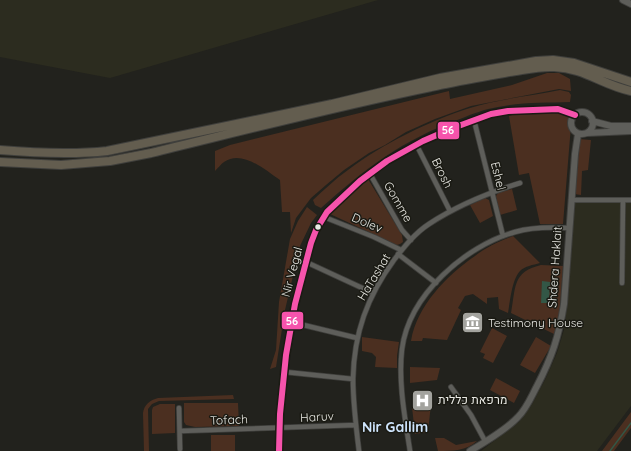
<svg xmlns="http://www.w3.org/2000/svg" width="631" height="451" viewBox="0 0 631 451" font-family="Quicksand,Heebo,sans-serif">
<rect width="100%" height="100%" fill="#22221d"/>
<path fill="#2c2c1f" d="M0 0H378L110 78 0 57Z
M575 198H631V406L597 451H481L519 422 531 406 545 380 557 353 564 330 568 299Z"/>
<path fill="#4b2f20" d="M547 73H559L570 79 571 91 559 89 471 106 435 119 406 132 385 145 369 153 344 170 326 185 311 198 296 218 291 233 290 212H282L280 180C265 170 242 149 224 162 221 164 218 168 215 171V151L230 145 449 91 450 99 512 85Z
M560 90 569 92 571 95 570 102C547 103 521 102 498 107 485 109 472 114 460 119 402 140 366 168 321 208L315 205 313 200C324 190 335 179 348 170 382 144 429 121 470 108 499 99 530 96 560 90Z
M572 113 563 224H540L529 173 519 175 509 116 515 114Z
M579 139 591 140 588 170 582 171 581 195 574 194Z
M368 179 402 235 403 242 400 244 397 245 330 214Z
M512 189 517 210 500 215 496 196 498 193Z
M485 198 489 200 493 216 480 223 470 205Z
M307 207 317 215 311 223 300 246 285 310 276 367 270 369 276 350 279 302 290 239 298 221Z
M513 236 540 263C533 265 525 266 520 271 512 279 510 302 508 313L499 309 498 297 487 298V304L473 294 465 296 458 308 461 310 447 340 423 338 422 341H411C417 306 446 276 475 256 486 247 500 241 513 236Z
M541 265 563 266 559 321 554 334 511 313C516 287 512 272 541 265Z
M492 328 507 336 493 363 483 358 485 354 480 352Z
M362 337 399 342 397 356V368L375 367 376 357 372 353 362 351Z
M536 337 551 346 535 373 520 365Z
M410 367 440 368 437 380 410 383Z
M496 378 520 391 514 403 490 390Z
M233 395 234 399 159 401 152 404 148 409 149 451H144L143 413C144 405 150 400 158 398Z
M184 403H238L239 426 195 427 186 425 184 422Z
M160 404H175V433L152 434V410L153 407Z
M431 404 428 432 415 434 412 407Z
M631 412V428L614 451H602Z
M211 435H235V451H211Z
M435 438H444L456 445 477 441C466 451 453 451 438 451Z"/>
<path fill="#335746" d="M542 281 550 282 549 303H541Z"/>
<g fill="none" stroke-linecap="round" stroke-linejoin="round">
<path stroke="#335746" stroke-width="1.5" d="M610 451 631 423"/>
<defs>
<path id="street" d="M474 120 503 236
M416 144 450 211
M370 174 402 230 411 240
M571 200H631
M324 217 374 237 401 250
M398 254 436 283
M306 262 373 293
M622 283 623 200
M291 322 357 338
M285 372 353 379
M451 387 471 415 485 441
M179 408 180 449
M180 431 356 425
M359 451C356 427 353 403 353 379 354 333 367 297 394 260 404 247 415 233 429 224 458 205 488 193 520 183
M410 451C405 418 398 382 402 349 409 295 465 246 515 232 532 227 551 227 569 228"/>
<path id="secondary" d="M623 0 631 4
M571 123a11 11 0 1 1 22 0a11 11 0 1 1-22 0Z
M592 121 611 126H631
M587 133 631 131
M279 451 280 414 286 355 295 304 311 243 316 230 327 212 360 181 387 161 423 141 453 128 491 114 508 111 558 109 575 115
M470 451C485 442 506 430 518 417 527 408 531 397 537 386 552 357 559 336 564 304L575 154 578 134"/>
<path id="highway" d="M0 150C35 153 71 155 107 151L332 104 440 78 536 61 553 60 574 63 631 82
M0 162 61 165 110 161 151 153C245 130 338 106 431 87 457 81 483 77 509 72 524 70 539 66 554 67 585 68 602 85 631 91"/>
</defs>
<use href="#street" stroke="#3f3f3c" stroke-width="6"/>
<use href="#secondary" stroke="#3f3f3c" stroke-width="8"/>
<use href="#highway" stroke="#3f3f3c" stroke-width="10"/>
<use href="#street" stroke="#5e5e5a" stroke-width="4.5"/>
<use href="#secondary" stroke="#5e5e5a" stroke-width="6"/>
<use href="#highway" stroke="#635d4f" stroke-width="8"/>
<defs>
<path id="bus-1" d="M279 451 280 414 286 355 295 304 311 243 316 230 327 212 360 181 387 161 423 141 453 128 491 114 508 111 558 109 575 115"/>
</defs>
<use href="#bus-1" stroke="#1a1a13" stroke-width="9"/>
<use href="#bus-1" stroke="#f653ac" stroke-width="6"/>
</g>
<defs>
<symbol id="museum-square" viewBox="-11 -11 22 22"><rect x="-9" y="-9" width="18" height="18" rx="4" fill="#a3a39e" stroke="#1a1a13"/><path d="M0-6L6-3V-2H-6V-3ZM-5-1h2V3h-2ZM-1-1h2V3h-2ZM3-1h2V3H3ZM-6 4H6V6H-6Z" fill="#fff"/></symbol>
<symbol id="hospital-square" viewBox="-11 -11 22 22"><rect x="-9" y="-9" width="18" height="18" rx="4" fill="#a3a39e" stroke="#1a1a13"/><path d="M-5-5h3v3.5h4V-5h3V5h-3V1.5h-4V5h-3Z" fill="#fff"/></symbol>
</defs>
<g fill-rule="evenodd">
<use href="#museum-square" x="460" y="310" width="25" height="25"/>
<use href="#hospital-square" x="410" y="388" width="25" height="25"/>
</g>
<circle fill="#e9e9e4" stroke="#1a1a13" stroke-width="1.5" cx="318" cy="227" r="3.5"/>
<g text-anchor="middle" stroke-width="3" stroke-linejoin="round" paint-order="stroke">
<g font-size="12" fill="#e9e9e4" stroke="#1a1a13">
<text transform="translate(442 173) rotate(64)" y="4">Brosh</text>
<text transform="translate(498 176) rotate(76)" y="4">Eshel</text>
<text transform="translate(398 202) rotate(60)" y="4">Gomme</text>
<text transform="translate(367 223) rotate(23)" y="4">Dolev</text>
<text transform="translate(555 267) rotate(-86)" y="4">Shdera Haklait</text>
<text transform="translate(292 272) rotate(-75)" y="4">Nir Vegal</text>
<text transform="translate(374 277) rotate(-59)" y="4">HaTashat</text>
<text transform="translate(317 417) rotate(-3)" y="4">Haruv</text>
<text transform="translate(229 420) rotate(-2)" y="4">Tofach</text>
</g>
<g font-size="12" fill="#e9e9e4" stroke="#1a1a13" text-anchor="start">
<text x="488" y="327">Testimony House</text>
<text x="438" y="404">מרפאת כללית</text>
</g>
<g font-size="14" font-weight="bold" fill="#cfe5fd" stroke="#1a1a13">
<text x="395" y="432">Nir Gallim</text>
</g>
</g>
<g stroke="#1a1a13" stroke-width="1.5">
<rect x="437" y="121" width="23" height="19" rx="4" fill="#f653ac"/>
<rect x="281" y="311" width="23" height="19" rx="4" fill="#f653ac"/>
</g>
<g font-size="11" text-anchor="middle" font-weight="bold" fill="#fff">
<text x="448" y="134">56</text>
<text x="292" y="325">56</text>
</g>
</svg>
